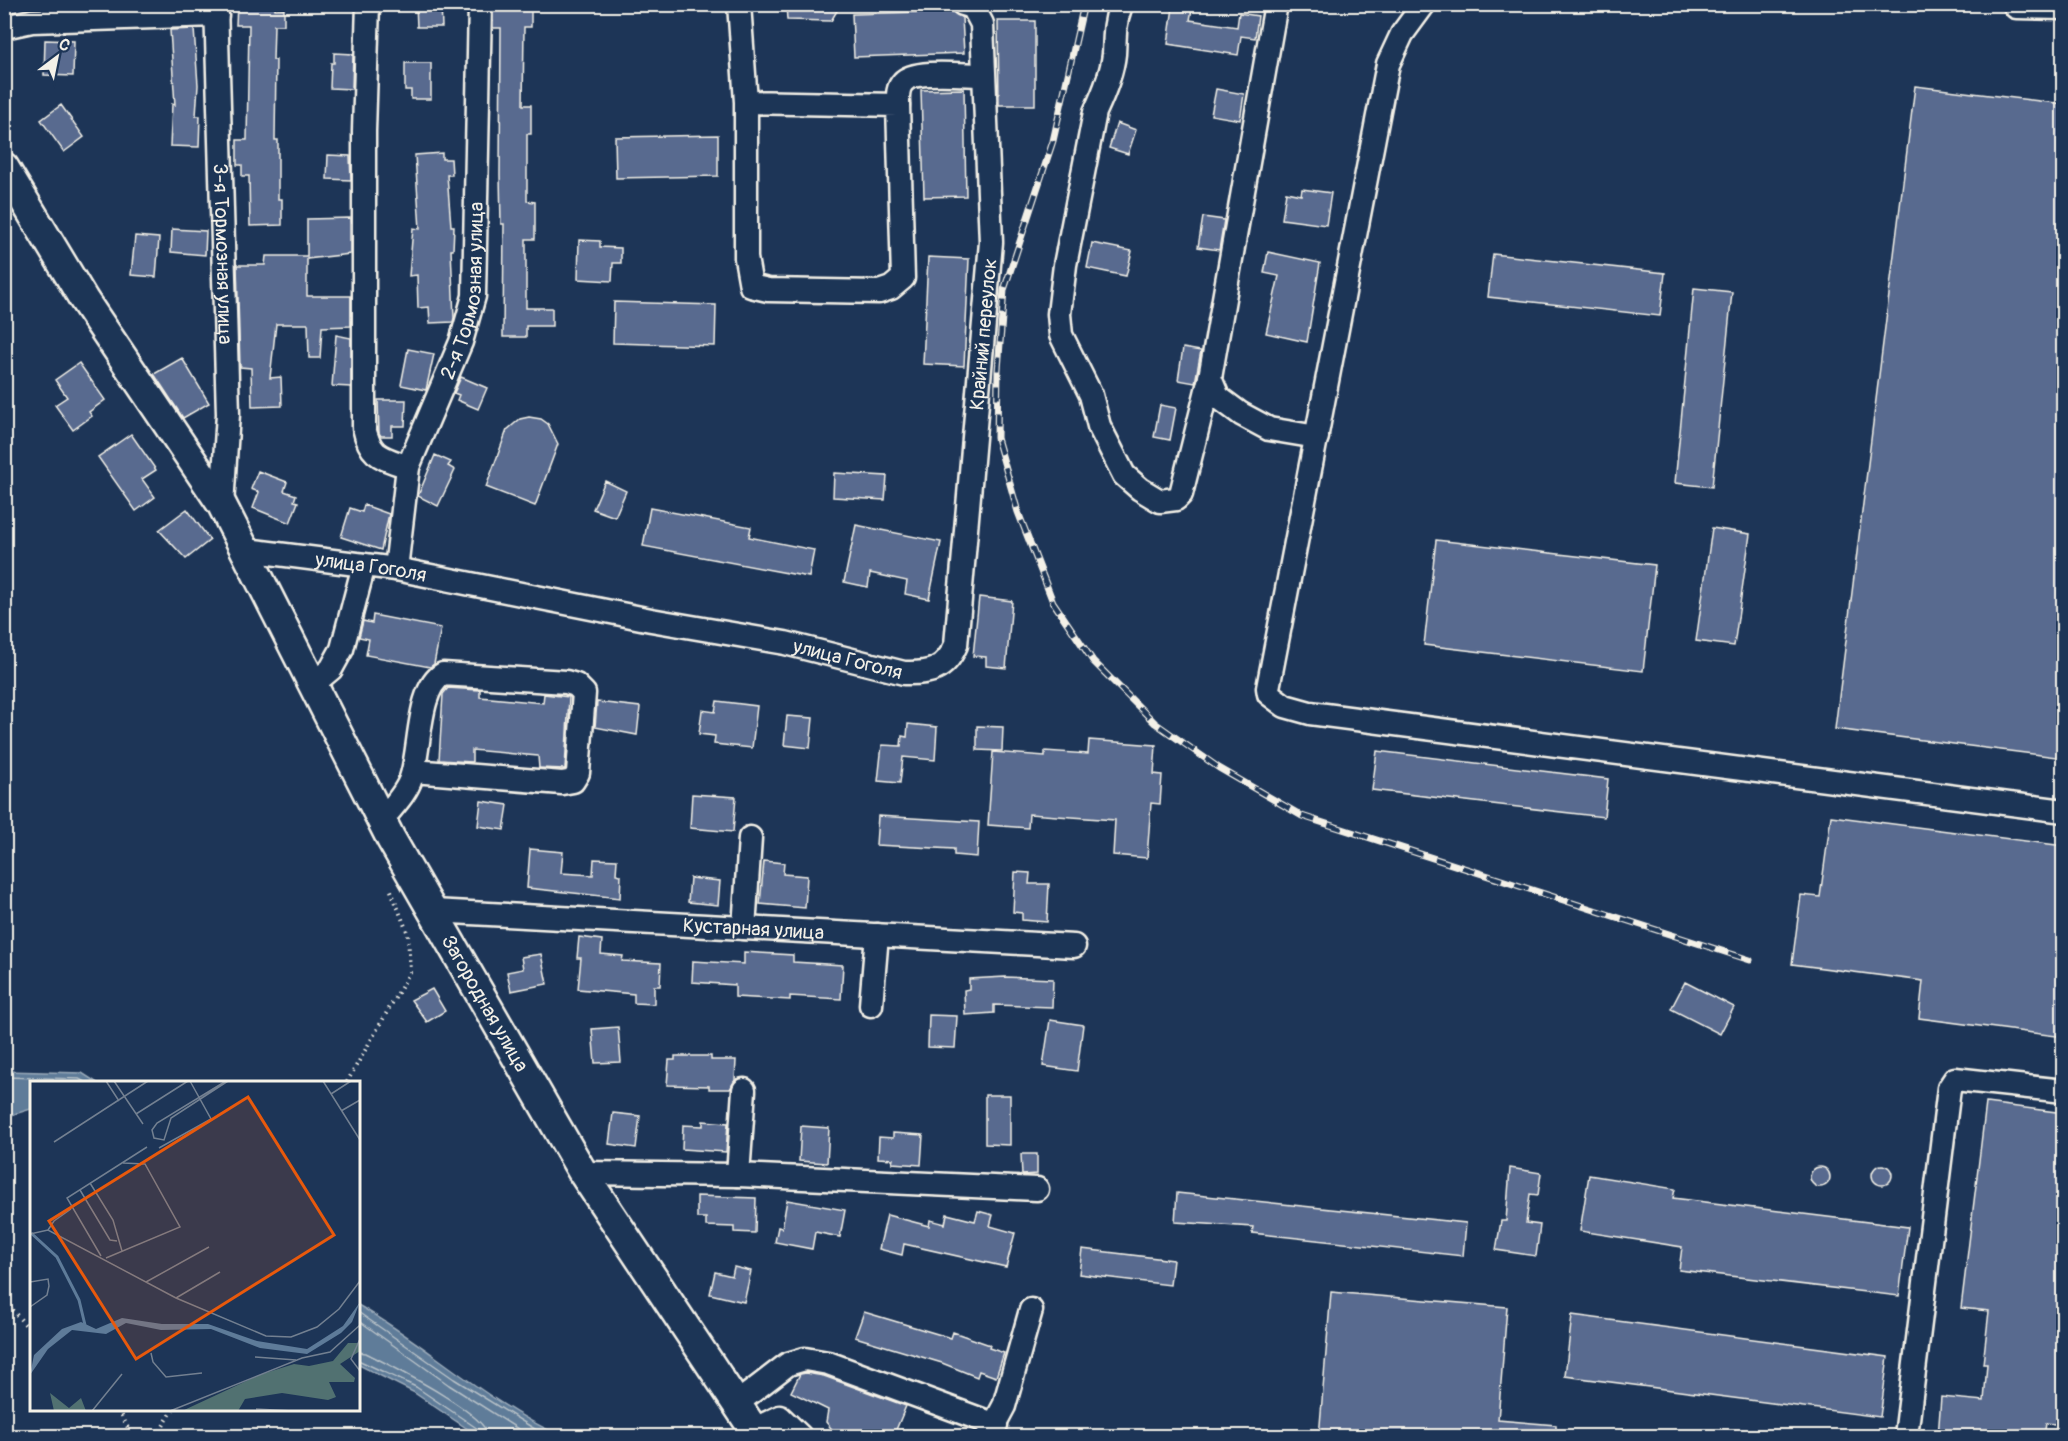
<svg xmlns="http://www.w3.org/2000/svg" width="2068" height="1441" viewBox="0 0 2068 1441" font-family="Pangolin,sans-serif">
<rect width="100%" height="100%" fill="#1d3557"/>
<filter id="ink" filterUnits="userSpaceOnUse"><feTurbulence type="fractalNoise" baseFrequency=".0167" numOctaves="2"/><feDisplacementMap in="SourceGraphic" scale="12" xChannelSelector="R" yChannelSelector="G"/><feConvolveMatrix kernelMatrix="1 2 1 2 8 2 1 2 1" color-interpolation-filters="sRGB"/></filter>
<g filter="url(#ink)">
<path fill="#5e7b99" stroke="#9aaab9" stroke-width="1.5" d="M5 1071 82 1073 96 1082H32L31 1109 5 1117Z
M358 1305C428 1345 487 1403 561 1436H478L413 1392 359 1365Z"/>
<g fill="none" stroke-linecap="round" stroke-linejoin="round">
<path stroke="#b8c2c8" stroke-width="1.5" d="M4 1077 79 1079 85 1082
M358 1312 454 1379 546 1436
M358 1320 449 1385 529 1436
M358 1352 366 1353C389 1365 487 1413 488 1436
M358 1360 416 1387 478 1429 481 1436"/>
</g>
<path fill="#586b8f" stroke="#f4f1e8" stroke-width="1.5" d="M237 4H275V9H284V25H274L273 60H276L275 140H278V199H282V225L250 226 249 176H242V165H237V140H247L249 25H236Z
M416 4H441L442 27H417Z
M500 4 531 6V27H524L523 105H531V134H527V201L535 202V239H526V308H552V326H526V337H503L504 224H501L500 175 501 28H493V6Z
M786 4H841L831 21 787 20Z
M1173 7 1192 9 1190 20 1237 27 1239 13 1258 16 1255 38 1241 36 1238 55 1168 44Z
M952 11 962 18 964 53 854 57 852 14Z
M998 21H1035V105H999Z
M194 29 198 85 196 116H200L199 147 170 146 172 104 175 105 170 30Z
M45 40 74 41 73 76 44 75Z
M334 53 353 54 352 89 330 88 331 63H334Z
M405 63H431V99H411V90H405Z
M1915 86 2064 104V758L1835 729Z
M964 89 966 196 924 197 921 90Z
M1216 89 1244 94 1240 120 1211 115Z
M61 105 84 137 64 152 41 120Z
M1117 123 1136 130 1128 154 1109 148Z
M718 135V176L616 178 615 137Z
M442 153V159H451L452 175H447L451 226H454L453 250H451L454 318 453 322 430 323 429 307 418 308 417 275 409 276 413 228 420 229 415 155Z
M328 155 350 156 351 180 327 179Z
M1302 189 1331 193 1326 225 1282 219 1286 192 1301 195Z
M1203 217 1224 220 1219 250 1198 247Z
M350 218V254L307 259V296H351V326L322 327 320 358H309L308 324H276L270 378 281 377 282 406 252 407 251 368 240 367 237 265H265L266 256H307V219Z
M172 229 206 231 205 255 171 252Z
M135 236 159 238 156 277 131 275Z
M579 240 600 241V247L621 248V263H613L612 281 578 279Z
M1092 243 1132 251 1126 276 1087 268Z
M1268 252 1320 263 1307 342 1266 333 1279 276 1264 273Z
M1493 254 1665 273 1660 316 1488 297Z
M928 257 969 259 964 366 923 364Z
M1694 288 1732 292 1712 487 1675 483Z
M614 302 716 305 715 346 613 343Z
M336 335 351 338V387L332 386Z
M1183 348 1201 351 1195 383 1178 380Z
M408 349 434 354 426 390 401 385Z
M182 358 209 403 183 418 154 374Z
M79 363 105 400 89 412 92 416 73 430 55 405 67 397 55 380Z
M461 377 487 388 478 409 457 400 459 395 454 393Z
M378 400H406L405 426H392V436H381L379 433Z
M1160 405 1176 408 1170 440 1154 437Z
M529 417 541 419 548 424 558 444 535 506 486 487 507 430 520 419Z
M131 434 156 470 142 479 155 497 136 511 98 457Z
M435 455 451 462 448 466 455 470 438 506 418 496Z
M258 471 287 482 284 491 296 495 294 501 298 502 290 523 253 508 259 492 251 489Z
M834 473 887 476 885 500 833 497Z
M605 481 626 491 615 517 593 509Z
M364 505 389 514 381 550 341 537 350 508 362 512Z
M650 508 751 527 749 537 814 550 809 577 643 546Z
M187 509 210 540 186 559 159 530Z
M856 525 941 542 929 599 905 594 907 581 870 573 868 587 844 582Z
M1712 528 1750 534 1734 646 1696 641Z
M1436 540 1655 565 1643 671 1424 645Z
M979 597 1012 601 1006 668 986 666V657L973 656Z
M373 615 441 628 434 664 430 667 366 655 369 639 359 637 363 621 372 623Z
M448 688 480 690V697L543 703 544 694 569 697 565 769 539 768 538 756 472 750V762L439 760 443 694Z
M717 701 757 706 752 748 714 744 715 736 699 734 702 710 715 712Z
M597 702 640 707 637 735 595 727Z
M787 716 813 718 810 748 784 745Z
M908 724 937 727 935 760 903 757 900 783 878 781 882 745 901 746 902 736 907 737Z
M977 726 1003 727 1002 751 977 750Z
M1089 740 1156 745 1154 774 1162 775 1160 804 1151 803 1147 858 1113 855 1115 820 1029 814 1028 828 988 825 993 752 1045 756V751L1088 754Z
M1377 751 1608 779 1604 817 1372 790Z
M692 794 736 797 733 832 690 828Z
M481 801 508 805 504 830 478 826Z
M878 816 979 822 977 857 954 855V849L876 845Z
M1831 816 2064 846V1037L1919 1018 1923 981 1792 964 1801 895 1820 897Z
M530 849 563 852 561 873 593 875 594 859 617 860 616 874 621 875 620 898 527 888Z
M764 861 784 863 783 874 807 876 805 908 760 904Z
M1015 872 1030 873 1029 884H1049L1047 922 1022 920V913L1013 912Z
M690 878 720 881 718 905 688 902Z
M579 937 602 940 601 954 623 956 622 961 661 963 660 986H654V1004L634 1003V994L578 989 581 958H577Z
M744 952 793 955V962L843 965 841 999 790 996V1000L735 997V985L692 982 693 961 744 964Z
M541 954 547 984 511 991 507 972 523 969 521 957Z
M1005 977 1053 979 1052 1007 994 1005V1013L965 1015 964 990 969 989V979Z
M1685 982 1734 1007 1720 1034 1671 1009Z
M432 989 445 1011 427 1022 411 1000Z
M929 1015 957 1016 955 1048 928 1047Z
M1050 1020 1083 1025 1077 1071 1043 1066Z
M618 1027 621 1062 595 1063 592 1029Z
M675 1056H711V1060H736L735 1080 730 1089H709V1086L667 1085 669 1060H675Z
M985 1095H1010V1145L985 1144Z
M1986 1103 2064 1113V1425L2046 1423 2044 1437H1938L1941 1397 1984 1401 1987 1364H1983L1989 1311 1961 1308Z
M613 1113 640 1116 636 1148 609 1144Z
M703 1121 728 1123 726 1152 682 1149 683 1125 703 1126Z
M801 1126 829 1128 827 1163 799 1161Z
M893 1133 923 1135 921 1165 892 1163 893 1159 878 1158 879 1137 893 1138Z
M1021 1154H1037V1174L1022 1175Z
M1872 1175a10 10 0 1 1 20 0a10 10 0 1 1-20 0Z
M1810 1177a10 10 0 1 1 20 0a10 10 0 1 1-20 0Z
M1510 1168 1541 1173 1538 1195 1530 1194 1526 1223 1540 1225 1536 1256 1496 1250 1501 1221H1506Z
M1589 1175 1675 1189 1673 1198 1908 1227 1899 1296 1679 1270 1682 1247 1580 1231Z
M1177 1193 1466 1223 1463 1256 1252 1233 1253 1227 1175 1222Z
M697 1196 756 1198 755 1233 734 1232V1227L706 1226V1218H697Z
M787 1200 845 1210 840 1237 815 1232 812 1249 775 1242 778 1227 782 1228Z
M978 1211 993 1215 990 1226 1015 1233 1006 1267 904 1244 902 1255 879 1249 887 1215 929 1226 930 1220 945 1224 947 1214 975 1221Z
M1082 1249 1173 1260 1170 1285 1079 1274Z
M734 1267 751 1271 744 1302 710 1294 715 1272 732 1276Z
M1331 1292 1507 1307 1498 1420 1556 1425V1437H1319Z
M864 1312 951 1338 953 1332 990 1345 989 1348 1004 1353 996 1377 979 1371 977 1377 942 1363 855 1337Z
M1572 1315 1888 1357 1880 1417 1565 1376Z
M806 1373 824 1376 906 1406 893 1437H843L834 1432 826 1422 828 1410 791 1392 800 1374Z"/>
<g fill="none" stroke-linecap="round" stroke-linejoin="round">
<defs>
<g id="minor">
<path id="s1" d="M216 4 228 414 222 505"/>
<path d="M368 4 364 131V427C370 457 381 457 408 467"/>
<path d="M739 4 746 102V258L751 286 768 290 879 292 891 288 903 278 898 105 746 102"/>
<path d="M1276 4 1210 378 1218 397 1241 414 1269 429 1317 437"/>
<path d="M1424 4 1402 34 1388 64 1268 688 1269 694 1285 706 1310 713 2064 811"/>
<path d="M2014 4 2016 7 2064 8"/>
<path d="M1120 8C1114 24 1115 37 1114 54 1112 74 1103 95 1095 112L1065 265 1059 314 1061 335 1091 395 1099 426 1124 475 1140 489 1160 501 1176 499 1181 494 1210 378"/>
<path d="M4 27 32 21 217 15"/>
<path d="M898 105C898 97 897 88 903 82 914 69 964 75 982 75"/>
<path id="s2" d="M246 550 396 569 651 620 785 643 904 673C930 674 945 670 956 645L991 242 982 24 973 7 963 4"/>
<path id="s3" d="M396 569 408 467 461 342 474 296 480 4"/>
<path d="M312 685 331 669 342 649 364 565"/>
<path d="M382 820C392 807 406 794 411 778 421 750 417 689 443 674L566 682 576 685 584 693 578 773 573 781 562 783 413 771"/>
<path id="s4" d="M433 911 1074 946"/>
<path d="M744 928 750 838"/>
<path d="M871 1005 877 935"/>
<path d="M583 1173 738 1175 1037 1189"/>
<path d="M738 1175 744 1090"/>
<path d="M736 1404 788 1364 805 1359 828 1363 996 1425"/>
<path d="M753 1430 780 1417 800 1436"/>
<path d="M988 1436 1004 1406 1031 1310"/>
<path d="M1906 1436 1949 1088 1955 1079 2064 1091"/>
</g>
<g id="major">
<path id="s5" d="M4 167 84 300 222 505 391 839 583 1173 758 1436"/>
</g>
</defs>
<use href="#minor" stroke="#f4f1e8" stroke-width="27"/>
<use href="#major" stroke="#f4f1e8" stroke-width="33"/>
<path stroke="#f4f1e8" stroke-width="4" stroke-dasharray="1.5 4.5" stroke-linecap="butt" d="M347 1082 410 972 408 934 390 888
M4 1301 32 1332
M119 1410 132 1436
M157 1436 173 1410"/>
<use href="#minor" stroke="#1d3557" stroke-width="22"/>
<use href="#major" stroke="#1d3557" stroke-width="28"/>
<defs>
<path id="rail" d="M1084 4 1053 141 1004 290 998 370 997 438 1018 512 1053 602 1093 661 1155 723 1219 768 1302 816 1750 960"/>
</defs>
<use href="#rail" stroke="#f4f1e8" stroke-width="7"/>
<use href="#rail" stroke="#1d3557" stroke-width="4.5" stroke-dasharray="14" stroke-linecap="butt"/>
</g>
</g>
<g text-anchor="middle" stroke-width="4.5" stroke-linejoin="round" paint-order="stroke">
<g font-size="20" fill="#f4f1e8" stroke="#1d3557">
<text dy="7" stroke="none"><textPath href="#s1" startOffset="250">3-я Тормозная улица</textPath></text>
<text dy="7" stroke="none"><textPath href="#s3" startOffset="290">2-я Тормозная улица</textPath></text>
<text dy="7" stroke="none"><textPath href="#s2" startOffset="1046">Крайний переулок</textPath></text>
<text dy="7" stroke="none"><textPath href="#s2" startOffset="126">улица Гоголя</textPath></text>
<text dy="7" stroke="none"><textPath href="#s2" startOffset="612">улица Гоголя</textPath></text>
<text dy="7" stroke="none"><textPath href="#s4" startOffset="321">Кустарная улица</textPath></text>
<text dy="7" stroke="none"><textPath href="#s5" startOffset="966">Загородная улица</textPath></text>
</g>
</g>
<g transform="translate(30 1081)">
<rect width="330" height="330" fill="#1d3557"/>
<path d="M318 262H330V270L310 283 325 297 324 301H299L306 316 298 319 252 312 215 318 208 330H152L229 294 264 283 279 285 303 280ZM20 312 39 327 51 317 56 330H24Z" fill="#517171"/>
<path d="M330 221 322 241 311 252 277 273 230 267 181 248 131 249 96 242 76 253 42 249 18 268 0 294 4 274 32 248 51 241 66 248 92 237 132 243H178L227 260 277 268 313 245Z" fill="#5e7b99"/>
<path fill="none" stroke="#5e7b99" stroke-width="3" d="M1 152 27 176 49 219 55 244"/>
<path fill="none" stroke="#738091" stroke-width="1.5" d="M76 0 89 20M84 0 113 43M196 0 127 42 122 49 124 57 134 59 141 37 198 0M293 0 330 59M301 13 321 0M311 30 330 19M106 33 158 0M24 61 118 0M129 67 181 38 160 0M60 102 83 139 92 170M50 109 80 159 87 160M18 149 24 140 41 128M0 153 18 149 146 217 236 255 261 256 287 246 309 228 330 200M71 175 37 117 117 66M76 177 150 146 115 83 93 82M0 201 18 198 19 205 17 214 0 226M116 201 179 166M146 217 190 191M330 258 321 278 330 290M121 272 123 281 136 296 172 292M225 276 266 279M226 328 263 330M62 330 92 293M140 330 272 277 300 271 330 244"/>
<path fill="#e8590c" fill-opacity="0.15" stroke="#e8590c" stroke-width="3" d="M218 16 304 154 106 278 19 140Z"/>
<rect width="330" height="330" fill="none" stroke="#f4f1e8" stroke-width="3"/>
</g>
<rect width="2068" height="1441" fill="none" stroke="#1d3557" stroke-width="24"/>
<rect x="12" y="12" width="2044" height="1417" fill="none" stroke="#f4f1e8" stroke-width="2" filter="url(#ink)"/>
<g transform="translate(57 57) rotate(32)" stroke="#1d3557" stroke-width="4.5" paint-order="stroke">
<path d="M0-4.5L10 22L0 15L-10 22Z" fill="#f4f1e8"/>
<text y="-9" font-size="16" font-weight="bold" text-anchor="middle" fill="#f4f1e8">С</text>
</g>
</svg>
